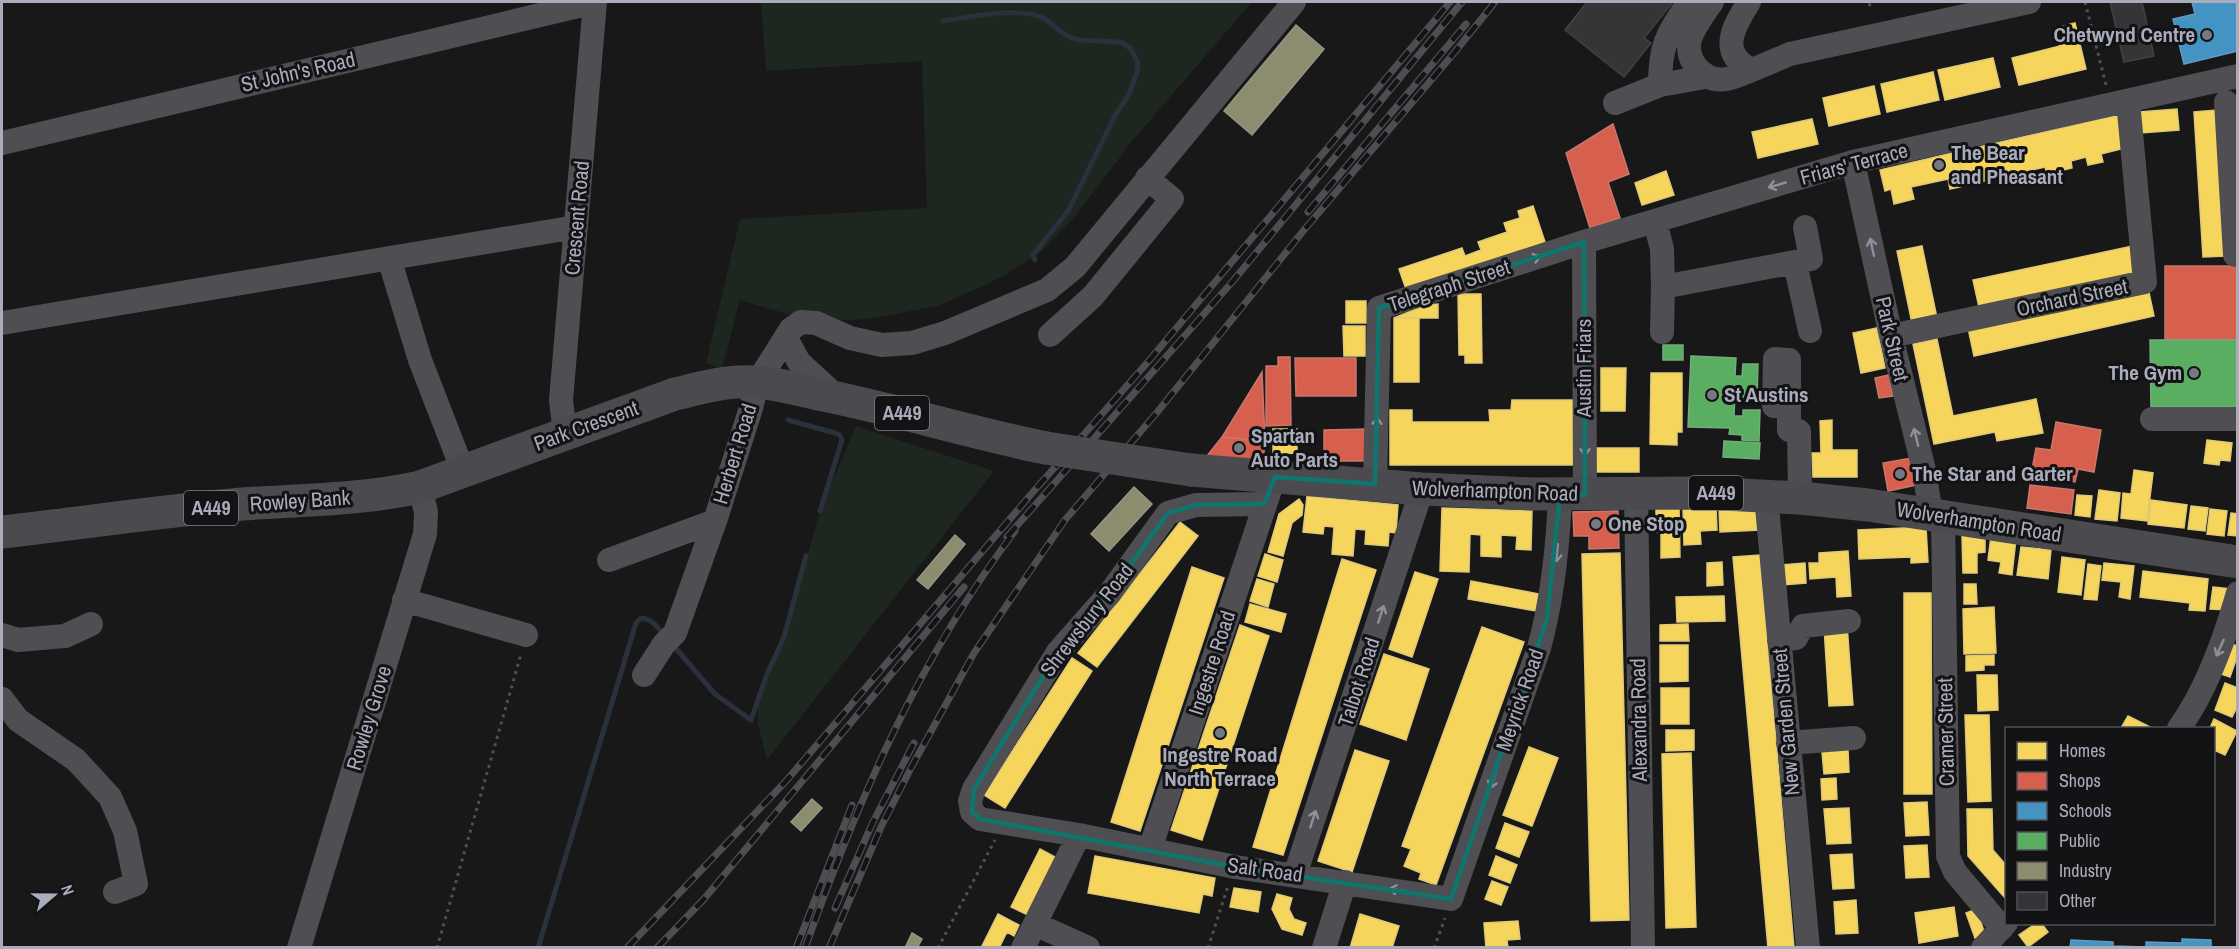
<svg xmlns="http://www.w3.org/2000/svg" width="2239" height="949" viewBox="0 0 2239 949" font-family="'Archivo Narrow',sans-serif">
<rect width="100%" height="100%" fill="#181819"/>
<path fill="#1e2620" d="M761 2H1252L1133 140 1077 214 1041 252 1000 278 938 306 867 319 814 322 740 300 722 369 706 363 740 219 927 208 922 61 766 71Z
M856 426 994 471 767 760 758 724 757 704 767 674 784 637 820 511Z"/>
<path fill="#f6d55c" stroke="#dfc978" stroke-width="1.5" d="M2075 23 2086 69 2019 85 2012 58 2060 46 2056 28Z
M1993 58 2000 87 1945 100 1938 70Z
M1933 72 1939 100 1887 112 1881 84Z
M1874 86 1880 114 1829 126 1823 98Z
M2177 109 2179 130 2141 133 2139 112Z
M2217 110 2226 256 2203 257 2194 112Z
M2117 115 2125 148 2101 154 2103 162 2088 165 2086 157 2071 161 2072 168 2047 174 2045 167 1964 186 1957 152Z
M1812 119 1818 144 1758 158 1752 132Z
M1957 152 1964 186 1950 189 1948 179 1911 187 1914 199 1894 204 1891 189 1885 191 1880 170Z
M1666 171 1674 195 1642 205 1635 183Z
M1533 206 1546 245 1407 292 1399 269 1462 248 1465 256 1481 250 1478 242 1507 232 1504 223 1520 218 1518 211Z
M1922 246 1937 318 1912 323 1897 251Z
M2133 246 2138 273 1979 307 1973 280Z
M2148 288 2154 316 1974 356 1968 328Z
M1458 294H1481L1482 363H1465V355H1459Z
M1346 301H1366V323H1346Z
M1438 304V318H1394L1426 305Z
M1394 318H1419V382H1394Z
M1343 326H1365V356H1344Z
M1877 328 1885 368 1861 373 1853 333Z
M1937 339 1953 416 2036 399 2043 433 1997 441 1995 432 1934 444 1913 344Z
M1601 368H1626L1625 411H1601Z
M1651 373H1682V432H1677V445L1650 444Z
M1512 400H1575V465H1390V410H1412V422H1490L1489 410H1511Z
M1832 420V450H1857V477H1813L1812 453H1821L1820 421Z
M1273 429H1297V453L1273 454Z
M2207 440 2232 443 2230 461 2220 460 2219 465 2204 463Z
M1594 448H1639V472H1594Z
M2134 470 2153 473 2147 521 2121 518 2123 493 2131 494Z
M2099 490 2120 493 2117 521 2095 519Z
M2077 495 2092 496 2090 517 2075 515Z
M1307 496 1398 505 1396 533 1389 532 1388 546 1365 544 1366 530 1355 529 1353 556 1332 554 1334 527 1324 526 1323 534 1303 532Z
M1299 499 1303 505 1302 515 1292 523 1283 556 1268 552 1279 514Z
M2151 500 2187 505 2184 528 2148 524Z
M1656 506H1679L1680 557 1661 558V532H1656Z
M2191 506 2208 508 2205 531 2188 529Z
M1760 507 1761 530 1720 532 1719 509Z
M1442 508 1532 511 1531 550 1516 549 1517 536 1501 535V557L1481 556V535L1470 534 1469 572 1440 571Z
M1716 508 1717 530 1700 531 1701 544 1684 545 1683 509Z
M2210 509 2227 511 2224 536 2207 534Z
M2231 513 2238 514V536L2228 535Z
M1180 522 1198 536 1097 667 1078 653Z
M1926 527 1928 562 1911 563V557L1859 559 1858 530Z
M1985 535V552L1977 553V573H1963L1962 536Z
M1991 536 2016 539 2012 575 1999 573 2001 562 1988 560Z
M2021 547 2051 550 2048 579 2017 575Z
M1848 551 1851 596 1837 597 1836 577 1810 579 1809 563H1819V553Z
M1620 553 1629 920 1591 921 1582 554Z
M1265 554 1283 560 1277 582 1258 576Z
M1760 555 1794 948H1768L1733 557Z
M2062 557 2085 560 2081 595 2058 592Z
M1342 559 1376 570 1283 855 1253 847Z
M1722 562 1723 585 1707 586V563Z
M1805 563 1806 583 1782 585 1781 565Z
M2104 563 2134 566 2130 599 2119 597 2121 582 2102 580Z
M2088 564 2101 566 2097 600 2084 599Z
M1192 567 1224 578 1140 831 1111 822Z
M2143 571 2208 579 2205 611 2189 610 2190 603 2140 597Z
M1415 572 1438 579 1412 657 1389 649Z
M1257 579 1274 584 1268 607 1250 601Z
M1471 581 1539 594 1536 611 1468 599Z
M1964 584H1976L1977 604H1964Z
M2213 587 2231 589 2228 610 2210 609Z
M1904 593H1931L1932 794H1904Z
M1724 596 1725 621 1677 622 1676 597Z
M1250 604 1286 614 1281 632 1245 622Z
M1994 607 1996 653 1964 654 1963 609Z
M1688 624 1689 641H1660V625Z
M1240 625 1269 636 1202 840 1171 830Z
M1847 625 1853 705 1829 706 1824 627Z
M1482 627 1524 642 1436 885 1419 879 1421 873 1404 866 1411 849 1402 846Z
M2228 643 2238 646V654L2230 677 2218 673Z
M1660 645H1688V681L1660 682Z
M1384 654 1429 669 1406 740 1360 724Z
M1994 655V665H1984V670L1966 671V656Z
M1072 658 1092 671 1005 808 984 795Z
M1977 675H1997L1998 710 1978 711Z
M2225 683 2238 688V705L2232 717 2215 710Z
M1661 688H1689V724H1661Z
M1965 715H1989L1991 801 1968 802Z
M2128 716 2152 728H2121Z
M2214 719 2237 731 2225 755 2214 750V728H2210Z
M1666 730H1694V750L1666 751Z
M1529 747 1558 758 1532 826 1503 815Z
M1355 750 1389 761 1352 872 1318 861Z
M1848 750 1849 772 1824 774 1822 752Z
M1691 753 1696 927 1666 928 1662 754Z
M1836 778 1837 799 1822 800 1821 779Z
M1927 802 1929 835 1906 836 1904 803Z
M1849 808 1851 843 1827 844 1824 809Z
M1967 809H1992L1993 850 2006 865V899L1968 856Z
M1505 823 1529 832 1519 857 1496 848Z
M1927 845 1929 877 1906 878 1904 846Z
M1040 849 1057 858 1028 915 1011 907Z
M1852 854 1854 888 1833 889 1830 855Z
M1095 856 1215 878 1212 896 1203 894 1199 913 1088 893Z
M1496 856 1517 865 1510 883 1489 875Z
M1492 881 1508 887 1501 905 1485 899Z
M1234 888 1261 892 1258 912 1230 907Z
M1277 894 1292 898 1289 909 1294 919 1306 923 1302 935 1282 929 1272 909Z
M1856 900 1858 933 1836 934 1834 902Z
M1954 907 1958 936 1919 943 1915 913Z
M1977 909 1985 935 1975 938 1966 913Z
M998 914 1019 925 1014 936 1007 932 999 948H981Z
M1360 914 1399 926 1392 948H1350Z
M1518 921 1520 939 1507 940 1508 948H1486L1484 923Z
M2035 924H2042L2048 932 2028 947 2019 935Z"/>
<path fill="#d6604d" stroke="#c8776e" stroke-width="1.5" d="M1613 124 1629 174 1608 182 1620 218 1590 228 1566 153Z
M2165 266H2238V340H2165Z
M1278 357H1290L1291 425 1266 426V366H1278Z
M1295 358H1356V396H1296Z
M1262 372 1265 441 1222 437Z
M1889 375 1893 396 1879 398 1875 378Z
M2056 422 2101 430 2094 472 2078 469 2075 482 2031 475 2036 448 2051 450Z
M1368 429V461H1324V430Z
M1222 437 1265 441 1263 462 1207 456Z
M1911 458 1917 485 1888 491 1883 463Z
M2030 485 2074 490 2071 514 2027 508Z
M1618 511 1619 548 1589 549V536H1574L1573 512Z"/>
<path fill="#4393c3" stroke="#629ac1" stroke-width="1.5" d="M2192 2H2238V51L2184 64 2173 19 2195 14Z
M2182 939 2211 940V948H2070L2071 940 2113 942V946L2146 947V942L2182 943Z"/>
<path fill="#5aae61" stroke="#72ad7c" stroke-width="1.5" d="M2150 340H2238V407H2151Z
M1663 345H1683V360H1663Z
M1691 356 1736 358 1735 376H1742L1743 364H1758L1757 399H1742V391H1735L1734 416H1743V410H1760L1759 441 1742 440V435L1729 434 1730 428 1688 427Z
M1724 441 1760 443 1759 459 1723 457Z"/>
<path fill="#8c8c6e" stroke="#959685" stroke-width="1.5" d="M1296 25 1324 49 1252 135 1224 111Z
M1134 487 1152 504 1109 551 1091 534Z
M955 535 965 544 928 589 917 580Z
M812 799 822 808 801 831 791 822Z
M912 933 922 939 917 948H905Z"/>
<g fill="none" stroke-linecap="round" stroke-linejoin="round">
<path stroke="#2a313c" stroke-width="5" d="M943 21C970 17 1015 7 1041 17 1052 22 1060 34 1072 38 1088 43 1107 39 1123 43L1131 49 1138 63 1137 73 1129 94 1116 114 1068 211 1033 255 1035 260
M788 420 835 433 840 435 842 440 820 511
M673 645 715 694 751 720 767 674 784 637 806 556
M538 948 636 623 641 618C653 619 658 628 665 636"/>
</g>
<path fill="#353537" stroke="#414245" stroke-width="1.5" d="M1587 2H1673L1644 38 1651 43 1624 77 1565 30Z
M2110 2H2142L2154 56 2124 62Z"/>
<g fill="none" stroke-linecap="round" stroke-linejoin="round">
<path stroke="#4f4f55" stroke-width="3" stroke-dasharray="3 4.5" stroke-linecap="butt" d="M2085 2 2106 85
M1869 6 1871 2
M437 948 521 654
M938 948 995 840
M1208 948 1228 886
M1434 948 1445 918"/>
<path stroke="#4e4e53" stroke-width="24" d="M1712 2C1705 12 1688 35 1689 47 1689 55 1692 62 1697 68 1715 87 1731 79 1752 70
M1749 2C1734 26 1717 53 1752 70L1790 54 2029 2
M1660 85C1660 44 1667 35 1689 2
M2226 102 2235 255
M1615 103 1660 85 1705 77
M2 143 595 2 561 400 565 433
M1853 162 1891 336 1924 470 1931 515
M1655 221 1662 249 1663 287 1811 259 1805 227
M1584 242 1585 495
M389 258 420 360 463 471
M1795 263 1810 331
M2 323 576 227
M1662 332 1663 287
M1050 335 1093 296 1172 199 1147 178
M1891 336 2145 282 2128 101
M786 338 799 362 836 396
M1788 406H1774L1775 359 1789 360V430L1799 431 1800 498
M2152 419H2238
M1375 484 1379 308 1584 242 1853 162 2238 76
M1636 493 1643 948
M1766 496 1808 948
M1264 504 1196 505 1168 513 1110 593 1058 652 974 789 970 801 972 812 980 819 1079 835 1235 867 1451 899 1539 648C1553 597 1558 547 1560 495
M1943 517 1948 856 1955 872 2002 928
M609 560 715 521
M404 600 526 635
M2 635 18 640 65 636 91 624
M1779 640 1796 638 1803 626 1849 621
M644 675 664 644 675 633 715 521 751 408 757 383 791 329 801 322 816 323 850 338 882 345 912 343 945 333 1047 290 1075 267 1294 2
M2 699 18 720 76 760 110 797 125 831 136 884 115 892
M2179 728C2207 690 2225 638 2238 593
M1788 743 1854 738
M1150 849 1270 490
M1295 875 1422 489
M1035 924 1088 948
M299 948 425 534 426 512 420 487
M1023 948 1079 835
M1324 948 1345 882
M1983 948 2006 923"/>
<path stroke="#4b4b4f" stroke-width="33" d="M1191 470 1422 489 1532 494 1704 493 1800 498 1868 505 2238 562
M2 532C82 523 162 511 242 504 302 500 361 500 420 487L675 394C696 389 716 383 738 382 766 380 796 389 823 395 898 410 971 433 1046 448"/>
<defs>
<path id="rail" d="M1308 212 1466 24
M1007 537 1233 281 1462 2
M835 908 873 822 914 743
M627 948 786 781 1033 492 1147 363 1450 2
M657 948 704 899 964 587
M796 948 852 805
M805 948C859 798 919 658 1015 531
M829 948 881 827 912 766 974 653 1065 520 1159 410 1304 230 1454 53 1495 2"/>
</defs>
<use href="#rail" stroke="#4d4e52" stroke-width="7"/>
<use href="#rail" stroke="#131215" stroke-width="4.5" stroke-dasharray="14" stroke-linecap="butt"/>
<path stroke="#4b4b4f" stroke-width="33" d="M1046 448 1191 470"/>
</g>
<defs><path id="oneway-shaft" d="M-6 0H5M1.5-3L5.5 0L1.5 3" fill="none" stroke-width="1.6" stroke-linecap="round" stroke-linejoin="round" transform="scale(1.5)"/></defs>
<g stroke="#8e909c">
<use href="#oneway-shaft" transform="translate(1777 185) rotate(164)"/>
<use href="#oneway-shaft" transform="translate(1872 247) rotate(-102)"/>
<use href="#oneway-shaft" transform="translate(1532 259) rotate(-18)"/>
<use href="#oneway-shaft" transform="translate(1377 426) rotate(-89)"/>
<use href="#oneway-shaft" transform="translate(1916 437) rotate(-104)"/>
<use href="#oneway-shaft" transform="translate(1585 447) rotate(90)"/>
<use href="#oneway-shaft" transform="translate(1557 553) rotate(95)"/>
<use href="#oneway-shaft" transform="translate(1381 614) rotate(-72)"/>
<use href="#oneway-shaft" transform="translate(2220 648) rotate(114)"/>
<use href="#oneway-shaft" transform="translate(1493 780) rotate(109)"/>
<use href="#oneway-shaft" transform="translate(1313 819) rotate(-72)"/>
<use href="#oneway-shaft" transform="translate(1398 890) rotate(-171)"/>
</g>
<path fill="none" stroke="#0f766e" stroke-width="4.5" stroke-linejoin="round" d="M1584 242 1585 495H1560L1547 619 1451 899 1235 867 980 819 972 812 974 789 1058 652 1110 593 1168 513 1196 505 1264 504 1275 477 1375 484 1379 308Z"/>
<g fill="#767882" stroke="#131215" stroke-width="2">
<circle cx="2207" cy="35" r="6"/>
<circle cx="1939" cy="165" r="6"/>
<circle cx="2194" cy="373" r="6"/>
<circle cx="1712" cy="395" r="6"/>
<circle cx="1239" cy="448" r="6"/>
<circle cx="1900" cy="474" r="6"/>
<circle cx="1596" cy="524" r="6"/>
<circle cx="1220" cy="733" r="6"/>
</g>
<g text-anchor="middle" stroke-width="6" stroke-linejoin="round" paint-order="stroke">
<g fill="#131215" stroke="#7c7e89" stroke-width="1.5">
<rect x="875" y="396" width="54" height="34" rx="4.5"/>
<rect x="1689" y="476" width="54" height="34" rx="4.5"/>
<rect x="184" y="491" width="54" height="34" rx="4.5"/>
</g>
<g font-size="20" font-weight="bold" fill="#a9acbb">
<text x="902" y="420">A449</text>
<text x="1716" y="500">A449</text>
<text x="211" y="515">A449</text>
</g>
<g font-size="21" font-weight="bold" fill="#a9acbb" stroke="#131215" text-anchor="start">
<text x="2195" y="42" text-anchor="end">Chetwynd Centre</text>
<text x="1951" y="160">The Bear<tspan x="1951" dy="24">and Pheasant</tspan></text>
<text x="2182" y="380" text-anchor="end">The Gym</text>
<text x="1724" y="402">St Austins</text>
<text x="1251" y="443">Spartan<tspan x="1251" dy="24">Auto Parts</tspan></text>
<text x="1912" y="481">The Star and Garter</text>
<text x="1608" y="531">One Stop</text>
<text x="1220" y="762" text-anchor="middle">Ingestre Road<tspan x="1220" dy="24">North Terrace</tspan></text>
</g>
<g font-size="21" fill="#a9acbb" stroke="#131215">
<text transform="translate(298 72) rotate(-13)" y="7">St John's Road</text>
<text transform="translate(1854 164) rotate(-15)" y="7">Friars' Terrace</text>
<text transform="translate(577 218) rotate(-85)" y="7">Crescent Road</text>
<text transform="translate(1449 286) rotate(-18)" y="7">Telegraph Street</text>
<text transform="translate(2072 298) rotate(-12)" y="7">Orchard Street</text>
<text transform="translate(1892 339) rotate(77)" y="7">Park Street</text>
<text transform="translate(1584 368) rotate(-90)" y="7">Austin Friars</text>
<text transform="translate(586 426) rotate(-20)" y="7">Park Crescent</text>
<text transform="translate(735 454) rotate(-73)" y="7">Herbert Road</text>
<text transform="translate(1495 491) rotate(2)" y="7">Wolverhampton Road</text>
<text transform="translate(300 501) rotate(-4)" y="7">Rowley Bank</text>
<text transform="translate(1979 522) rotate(9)" y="7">Wolverhampton Road</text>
<text transform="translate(1087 620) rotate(-52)" y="7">Shrewsbury Road</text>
<text transform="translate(1212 663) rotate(-72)" y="7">Ingestre Road</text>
<text transform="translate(1359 682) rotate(-72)" y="7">Talbot Road</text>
<text transform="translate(1520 700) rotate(-71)" y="7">Meyrick Road</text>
<text transform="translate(369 718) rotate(-73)" y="7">Rowley Grove</text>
<text transform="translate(1639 720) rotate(-91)" y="7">Alexandra Road</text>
<text transform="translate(1786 722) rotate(-95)" y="7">New Garden Street</text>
<text transform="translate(1946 732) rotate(-91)" y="7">Cramer Street</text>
<text transform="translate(1265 870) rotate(8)" y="7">Salt Road</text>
</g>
</g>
<rect width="2239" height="949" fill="none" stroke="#a9acbb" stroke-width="6"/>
<rect x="2005" y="727" width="210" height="198" fill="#131215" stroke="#4f5057" stroke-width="1.5"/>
<rect x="2017" y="742" width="30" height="18" fill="#f6d55c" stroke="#4f5057" stroke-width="1.5"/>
<text x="2059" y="757" font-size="18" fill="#a9acbb">Homes</text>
<rect x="2017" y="772" width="30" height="18" fill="#d6604d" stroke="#4f5057" stroke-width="1.5"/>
<text x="2059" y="787" font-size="18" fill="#a9acbb">Shops</text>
<rect x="2017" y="802" width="30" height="18" fill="#4393c3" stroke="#4f5057" stroke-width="1.5"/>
<text x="2059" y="817" font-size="18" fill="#a9acbb">Schools</text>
<rect x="2017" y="832" width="30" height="18" fill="#5aae61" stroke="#4f5057" stroke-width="1.5"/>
<text x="2059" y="847" font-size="18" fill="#a9acbb">Public</text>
<rect x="2017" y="862" width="30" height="18" fill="#8c8c6e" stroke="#4f5057" stroke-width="1.5"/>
<text x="2059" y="877" font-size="18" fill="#a9acbb">Industry</text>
<rect x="2017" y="892" width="30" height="18" fill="#353537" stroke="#4f5057" stroke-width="1.5"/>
<text x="2059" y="907" font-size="18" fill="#a9acbb">Other</text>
<g transform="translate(54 895) rotate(70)" stroke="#131215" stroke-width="4.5" paint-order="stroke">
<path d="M0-4.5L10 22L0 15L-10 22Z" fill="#a9acbb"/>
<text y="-9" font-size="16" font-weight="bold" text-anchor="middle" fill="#a9acbb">N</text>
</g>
</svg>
